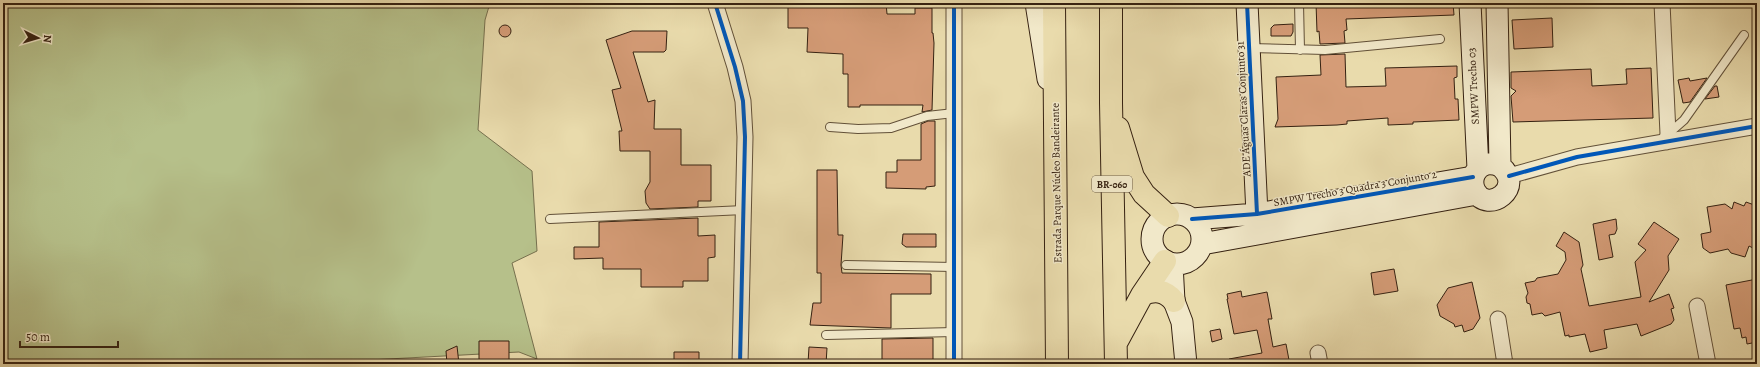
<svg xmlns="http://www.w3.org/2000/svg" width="1760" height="367" viewBox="0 0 1760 367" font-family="Alegreya,serif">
<rect width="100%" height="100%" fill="#e9dbac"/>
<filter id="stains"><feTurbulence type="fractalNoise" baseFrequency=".005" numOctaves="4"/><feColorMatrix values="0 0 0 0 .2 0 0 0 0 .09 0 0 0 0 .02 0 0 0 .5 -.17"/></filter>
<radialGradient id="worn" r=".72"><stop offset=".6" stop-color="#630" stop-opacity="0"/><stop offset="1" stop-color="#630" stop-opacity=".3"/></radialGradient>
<path fill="#b6c08a" stroke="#76704e" d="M3 3H490L485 20 478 130 532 171 537 251 512 263 537 359 519 352 369 360 360 364H3Z"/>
<path fill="#d59c77" stroke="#352111" d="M788 3H886L887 14H915V8H932V33H933L934 43 932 110 922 112 923 105H860V107H848V74H843V54L807 52 808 28H788Z
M1316 3H1453L1454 15 1346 19 1347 30 1344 31 1345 43 1320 44 1319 31 1317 32Z
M1552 18 1553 47 1514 49 1512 20Z
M1293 24V32L1291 36H1271V28L1274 25Z
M499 31a6 6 0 1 1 12 0a6 6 0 1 1-12 0Z
M632 31H667L666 50 664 52H633L648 102 655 100 654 129H681V165H711V201H698V207L650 209 646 203 645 191 650 182V151H620L619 131H622L612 90 621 88 606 40Z
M1345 54 1346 87 1386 86 1385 68 1457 66V77L1454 78 1455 99H1458L1459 120 1413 122V124L1388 125V118L1347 121V124L1337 125 1275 127 1278 119 1276 77 1321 75 1320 55Z
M1651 68 1653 118 1513 122 1511 96 1516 91 1511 88V72L1591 69 1592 86 1627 84 1626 69Z
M1689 78 1690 81 1707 78 1690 102 1683 103 1678 80Z
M1715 86H1717L1719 97 1705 99Z
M928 121H935V186L926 187V189L886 188V172H897V160H921V124Z
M817 170H837L838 235H843L841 265 842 273 931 274V294H891V328L810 325 813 303H821V273H817Z
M1734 202 1744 206 1746 202 1757 206V236L1753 248 1749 246 1745 257 1731 253 1728 249 1710 253 1703 248 1701 234 1711 232 1707 207 1725 204 1732 209Z
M698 218V236L715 235V257L708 258V281H683V287H641V269H603V258L574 259V247H599V222Z
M1616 219 1617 229 1615 234 1609 235 1613 257 1599 260 1593 224Z
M1654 222 1679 239 1668 256 1669 270 1649 302 1669 294 1674 308 1671 309 1674 320 1671 324 1641 336 1637 324 1604 330 1607 348 1590 352 1585 334 1569 337V335L1565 336 1560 312 1545 316 1542 313 1532 315 1530 304 1527 303 1526 297 1528 293 1525 283 1535 281 1537 278 1558 274 1566 260 1565 252 1556 246 1564 232 1579 242 1583 265 1581 269 1589 306 1641 297 1635 262 1646 250 1638 244Z
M903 234H936V247H906L902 244Z
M1394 269 1398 291 1374 295 1371 273Z
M1757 279V342L1747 344 1746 337 1742 338 1740 328 1734 329 1726 285Z
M1472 282 1480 318 1473 329 1464 332 1462 325 1455 327 1454 324 1440 316 1437 305 1448 288Z
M1241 291 1242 297 1267 292 1272 319H1268L1273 347 1286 344 1289 360 1280 362 1281 364H1229V359L1262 353 1257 330 1234 334 1227 299H1228L1227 294Z
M1220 329 1222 339 1212 342 1210 331Z
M933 338V361L882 363V339Z
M479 341H509V364H479Z
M457 346 459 364H447L446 351Z
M809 347 827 348 826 364 808 363Z
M674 352H699V364H674Z"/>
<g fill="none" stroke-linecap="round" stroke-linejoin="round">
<defs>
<path id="lane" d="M1299 3 1300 50
M1249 48 1325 50 1440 39
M830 127 858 129 891 128 927 116 954 113
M1668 134 1684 120 1744 35
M550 219 744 210
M846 265 954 267
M826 335 954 332"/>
<path id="street" d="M715 3 735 67 743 101 745 137 740 364
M954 3V364
M1662 3 1668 134 1666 142
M1509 176 1577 157 1757 126
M1697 306 1708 364
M1498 319 1505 364
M1318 353 1320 364"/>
<path id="secondary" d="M1036 3 1048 79
M1247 3 1257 214
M1470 3 1478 169
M1497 3 1500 166C1526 187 1488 215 1475 191 1472 185 1472 179 1475 173 1481 163 1490 162 1500 166
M1152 239a25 25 0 1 1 50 0a25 25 0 1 1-50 0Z
M1192 219 1257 214 1473 177
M1202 244 1477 194
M1172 264 1174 301 1182 322 1186 364"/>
<path id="highway" d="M1054 3 1057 364
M1111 3V103L1116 364
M1118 128 1133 177 1144 194 1168 216
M1142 295C1154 289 1165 290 1174 301
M1116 343 1142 295 1165 261"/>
</defs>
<use href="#lane" stroke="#625038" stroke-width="10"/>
<use href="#street" stroke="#625038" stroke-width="17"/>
<use href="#secondary" stroke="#352111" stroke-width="23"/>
<use href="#highway" stroke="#352111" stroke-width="24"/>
<use href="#lane" stroke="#f1e8c9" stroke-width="8"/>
<use href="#street" stroke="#f1e8c9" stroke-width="15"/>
<use href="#secondary" stroke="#f1e8c9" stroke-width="21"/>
<use href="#highway" stroke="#e9dbac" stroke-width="22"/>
<defs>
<path id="cycleway" d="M715 3 735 67 743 101 745 137 740 364
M954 3V364
M1247 3 1257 214
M1509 176 1577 157 1757 126
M1192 219 1257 214 1473 177"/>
</defs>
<use href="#cycleway" stroke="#f1e8c9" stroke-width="6"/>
<use href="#cycleway" stroke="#0057b8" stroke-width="4"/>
</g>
<g text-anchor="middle" stroke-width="3" stroke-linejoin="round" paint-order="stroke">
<rect fill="#f1e8c9" stroke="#6d5d48" stroke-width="1" x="1092" y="176" width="40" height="16" rx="3"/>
<g font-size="10" font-weight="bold" fill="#352111">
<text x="1112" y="188">BR-060</text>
</g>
<g font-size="11" fill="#352111" stroke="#f1e8c9">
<text transform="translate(1473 86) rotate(-93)" y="4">SMPW Trecho 03</text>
<text transform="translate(1243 109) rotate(-93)" y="4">ADE Águas Claras Conjunto 31</text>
<text transform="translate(1056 183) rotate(-91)" y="4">Estrada Parque Núcleo Bandeirante</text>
<text transform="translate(1355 188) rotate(-10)" y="4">SMPW Trecho 3 Quadra 3 Conjunto 2</text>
</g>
</g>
<rect width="1760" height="367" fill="none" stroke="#e9dbac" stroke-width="16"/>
<rect x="4" y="4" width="1752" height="359" fill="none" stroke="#352111" stroke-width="2"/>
<rect x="8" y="8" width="1744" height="351" fill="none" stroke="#352111"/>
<g transform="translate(38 38) rotate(95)" stroke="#f1e8c9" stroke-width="3" paint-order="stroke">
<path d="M0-3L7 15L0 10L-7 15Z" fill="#352111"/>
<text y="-6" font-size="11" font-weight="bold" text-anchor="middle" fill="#352111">N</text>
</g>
<path d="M20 341v6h98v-6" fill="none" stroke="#352111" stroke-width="2"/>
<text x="26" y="341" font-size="12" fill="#352111" stroke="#f1e8c9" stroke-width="3" paint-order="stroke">50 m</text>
<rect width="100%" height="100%" filter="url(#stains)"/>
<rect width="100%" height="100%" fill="url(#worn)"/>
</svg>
